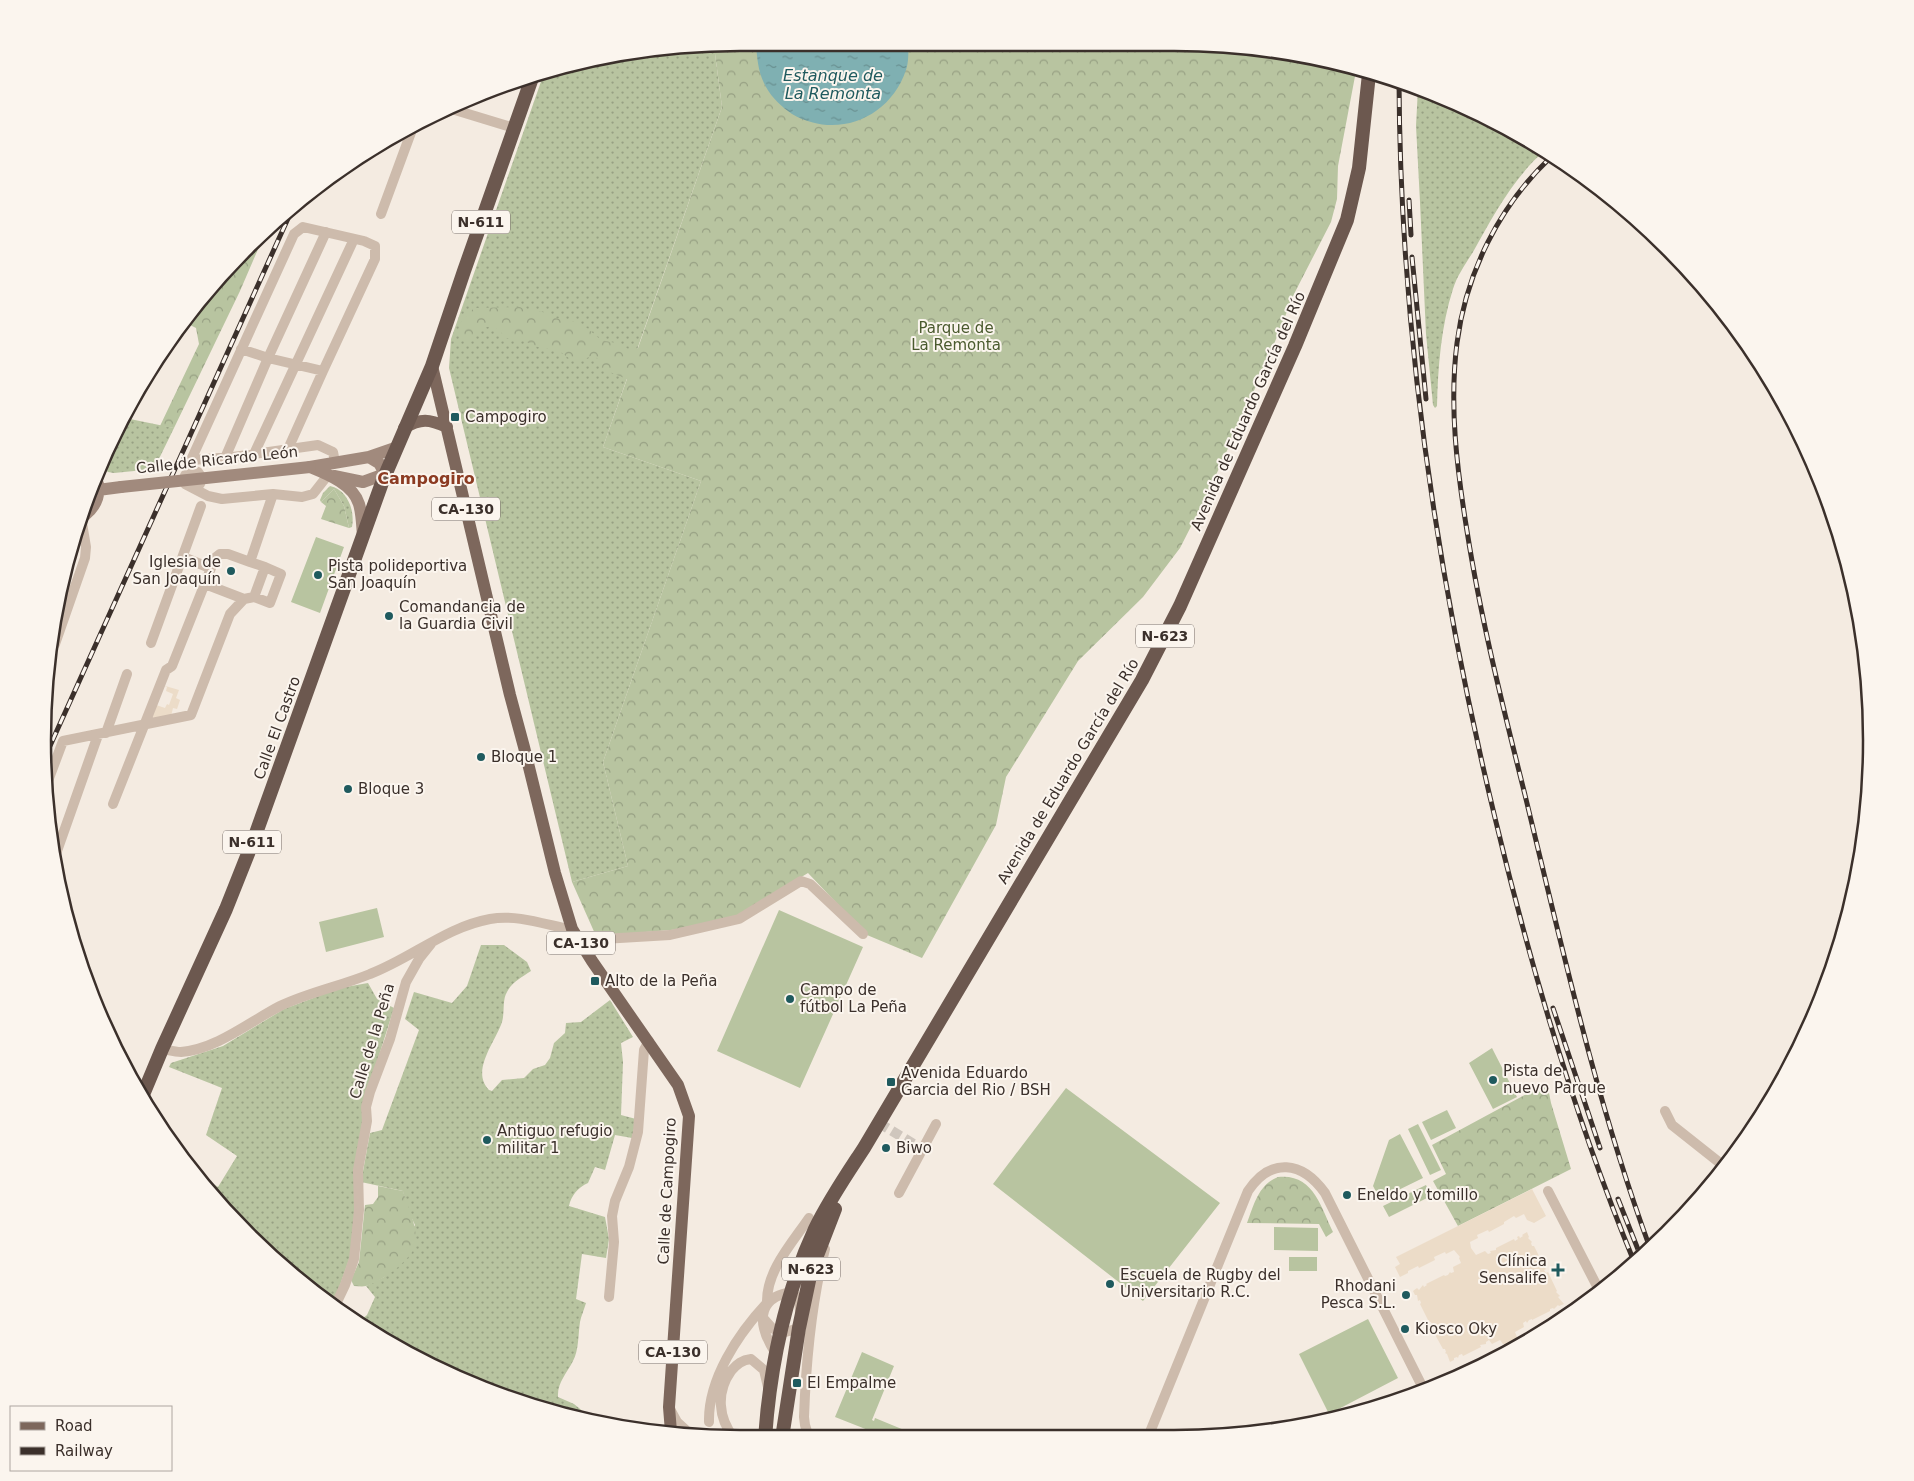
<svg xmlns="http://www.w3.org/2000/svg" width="1914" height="1481" viewBox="0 0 1914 1481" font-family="'DejaVu Sans',sans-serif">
<defs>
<pattern id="grass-dots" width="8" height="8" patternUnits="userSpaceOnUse" patternTransform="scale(1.25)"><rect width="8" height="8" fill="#b8c4a0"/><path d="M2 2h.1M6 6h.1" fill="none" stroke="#97a083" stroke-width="1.8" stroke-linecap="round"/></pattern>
<pattern id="forest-crowns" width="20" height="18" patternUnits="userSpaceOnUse" patternTransform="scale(1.25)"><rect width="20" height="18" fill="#b8c4a0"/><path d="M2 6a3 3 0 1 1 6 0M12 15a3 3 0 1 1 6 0" fill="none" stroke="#97a083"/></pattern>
<pattern id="water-ripples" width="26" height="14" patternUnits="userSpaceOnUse" patternTransform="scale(1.25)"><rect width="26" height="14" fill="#7fb0b2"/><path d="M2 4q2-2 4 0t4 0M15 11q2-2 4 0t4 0" fill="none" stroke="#699091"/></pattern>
</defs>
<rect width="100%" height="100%" fill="#f4ebe1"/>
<path fill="url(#grass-dots)" d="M714 46 722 107 603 447 701 481 603 762 628 866 572 882 449 368 451 339 544 73 560 66Z
M1418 88 1482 115 1543 152C1512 180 1493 216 1473 252 1466 263 1457 276 1453 289 1441 326 1438 367 1437 406L1435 408 1433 405 1426 334 1420 202 1416 126Z
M125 418 174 428 154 469 114 473 108 472 104 469Z
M330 486C348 490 355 511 352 527L349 528 344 506 334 489 321 502 320 500 323 493Z
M481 945H504L527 962 531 971C522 977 512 982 507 992 502 1000 505 1012 502 1022 496 1041 470 1071 489 1090L492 1091 502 1080 524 1078 533 1069 545 1065 550 1058 554 1043 565 1033 566 1023 581 1022 610 1000 633 1037 621 1043 623 1062 621 1115 636 1119 632 1138 615 1135 605 1170 595 1167 588 1183C578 1187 571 1196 569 1206L605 1217 609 1239 606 1258 582 1254 576 1299 586 1303C584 1310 581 1316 580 1322 578 1335 579 1350 573 1361 567 1373 557 1383 558 1397L574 1404 585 1413V1419L473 1385 357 1323 367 1315 375 1297 366 1286 384 1277 415 1225 408 1210 403 1191 361 1182 370 1133 382 1130 419 1030 405 1019 414 992 452 1003 467 986Z
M368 983 377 999 394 1008 375 1068 363 1121 352 1251 333 1305 247 1234 203 1177 218 1187 237 1156 206 1135 222 1088 169 1067 171 1063 223 1046 284 1009 340 988Z"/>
<path fill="url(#forest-crowns)" d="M741 43 1219 44 1356 71 1338 166 1337 199 1331 222 1294 294 1266 364 1207 495 1180 548 1143 597 1078 661 1006 777 996 825 922 958 867 935 808 873 737 916 683 929 596 936 572 882 628 866 603 762 701 481 603 447 627 379 602 369 597 358 591 356 581 361H573L559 351 538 347 524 341 505 338C494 319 480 327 468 340L458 335 461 322 474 308 519 307 547 313 555 318 572 321 587 328 601 340 621 344 631 351 638 348 722 107 714 46Z
M265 233 240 291 174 428 160 426 199 344 196 328 188 324 247 247Z
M334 489 344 506 349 528 321 519 326 506 321 502Z
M1547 1083 1551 1103 1571 1169 1458 1226 1433 1181 1446 1174 1432 1145Z
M1278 1177C1313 1173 1321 1207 1333 1232L1326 1237 1319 1224 1247 1223C1254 1205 1258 1185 1278 1177Z
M378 1186 403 1191C408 1207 416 1223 416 1240 417 1257 381 1282 366 1286 362 1287 358 1286 354 1286L351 1280 359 1262 365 1205 373 1204 378 1197Z"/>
<path fill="#b8c4a0" d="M316 537 344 547 320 613 291 602Z
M377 908 384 937 326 952 319 922Z
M779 910 863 947 800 1088 717 1051Z
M1492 1048 1517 1097 1493 1109 1469 1063Z
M1066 1088 1220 1203 1143 1301 993 1184Z
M1447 1110 1456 1128 1431 1140 1422 1122Z
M1418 1124 1441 1170 1430 1175 1408 1129Z
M1400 1134 1423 1178 1380 1199 1373 1186 1389 1140Z
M1426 1185 1431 1196 1389 1217 1383 1206Z
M1274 1227 1318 1228V1251L1274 1250Z
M1289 1257H1317V1271H1289Z
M1368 1319 1398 1378 1329 1414 1299 1354Z
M862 1352 894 1366 872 1420 874 1421 875 1418 909 1432 907 1435 910 1436 909 1438H865L868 1430 835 1417Z"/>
<path fill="#ecdcc8" d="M162 685 179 690 176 698 180 700 177 709 173 708 171 716 153 718 152 716 156 705 165 708 167 704 169 705 173 694 166 691 167 687Z
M1532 1189 1546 1216 1534 1223 1527 1220 1524 1214 1516 1218 1514 1216 1504 1222V1224L1489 1232 1488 1230 1477 1235 1478 1238 1470 1242 1471 1248 1476 1255 1485 1251 1488 1254 1491 1253 1490 1251 1496 1250V1248L1514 1239 1515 1241 1518 1239 1517 1237 1519 1236 1520 1238 1523 1236 1522 1235 1527 1232 1529 1237 1528 1238 1532 1242 1531 1243 1532 1246H1534L1543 1264 1542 1265 1546 1269 1544 1270 1546 1273 1548 1272 1557 1291 1556 1292 1560 1296 1558 1297 1564 1304 1559 1306 1558 1305 1554 1309 1553 1308 1550 1309V1311L1532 1320V1319L1529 1320 1527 1323 1526 1321 1523 1323 1524 1327 1515 1332 1518 1340 1523 1345 1507 1352 1504 1344H1503L1500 1340 1492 1344 1489 1340 1486 1342V1344L1480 1345 1481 1347 1463 1356 1462 1354 1459 1355 1458 1358 1457 1357 1454 1358V1360L1450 1362 1447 1354 1445 1353 1446 1352 1445 1349H1443L1433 1331 1435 1330 1434 1327 1431 1326 1432 1325 1431 1322H1429L1420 1304 1421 1303 1420 1300 1418 1301 1417 1295H1415L1413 1291 1417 1288 1419 1290 1423 1285 1424 1287 1427 1285 1426 1284 1444 1275 1445 1276 1448 1275 1450 1272 1451 1273 1454 1272 1453 1267 1461 1263 1459 1258 1460 1257 1454 1250 1446 1254 1445 1252 1434 1257 1435 1260 1419 1268 1418 1266 1408 1271V1273L1400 1277 1395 1267 1400 1264 1396 1257Z"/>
<path fill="url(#water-ripples)" d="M756 43H909C908 51 909 62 906 70 890 118 837 140 792 114 782 107 772 98 766 87 758 73 757 58 756 43Z"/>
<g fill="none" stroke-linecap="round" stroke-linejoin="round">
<path stroke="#cfc6bd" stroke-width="10" stroke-dasharray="10 5" stroke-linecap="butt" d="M879 1123 922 1149"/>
<path stroke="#cdbbac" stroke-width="10" d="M455 110 514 128
M381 214 413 127
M241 349 268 358 323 371
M254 454 354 239
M225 458 268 358 326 232
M191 460 233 457 318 445 333 452 335 462
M189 471 191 460 294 234 303 227 364 241 375 246V259L323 371 288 449
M194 488 200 484 202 478 198 472 192 470C185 472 183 477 185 484L208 496 222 499 273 494 302 497 313 494 328 475
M183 557 210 568
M205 584 244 599
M254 597 270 603 281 574 265 567
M151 643 201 506
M55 644 85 558 86 547 82 523
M106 733 127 674
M48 781 63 741 191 715 230 614 244 599 254 597 265 567 250 562 273 494
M113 804 166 670 172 666 215 558 220 554H228L250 562
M57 851 98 735
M580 943 586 940 670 935 739 919 801 881 810 884 863 934
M162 1049C168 1050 175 1052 181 1052 217 1049 249 1022 280 1006 309 992 341 986 370 974 412 958 446 927 490 919 518 914 546 925 573 930
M1665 1111 1672 1125 1725 1167
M1548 1191 1599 1290
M899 1193 936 1124
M609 1297 614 1242 612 1216 615 1201 629 1167 638 1132 644 1050 649 1041
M335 1306 345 1285 354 1259 359 1210 358 1170 367 1121 366 1107 370 1092 390 1039 406 982 419 959 431 944
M764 1319 772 1328 782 1333 799 1328
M776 1354C759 1328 753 1298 792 1292L799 1300 800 1311
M671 1411 677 1422 689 1433
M709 1422C708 1379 738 1334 767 1303 766 1271 792 1243 809 1218
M1148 1437 1248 1191C1271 1157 1302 1161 1325 1193L1424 1390
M734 1438C718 1418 716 1392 731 1371 737 1364 742 1360 751 1359L764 1370 768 1387
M809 1438 805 1425 804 1417C806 1361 811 1304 825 1249"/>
<path stroke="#a18a7d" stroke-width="12" d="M310 467C327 474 353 484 359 504 362 514 362 525 363 536
M310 467 369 457 395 448
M334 476 363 482 385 474 379 463 369 457
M98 490 121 487
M85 515C95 507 100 497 98 484"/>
<path stroke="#7d675c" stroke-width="12" d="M432 366 510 695 524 747 555 873 572 929 592 961 678 1085 689 1116 669 1407 671 1432
M404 428C421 418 429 419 447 427"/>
<path stroke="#6c584f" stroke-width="14" d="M142 1097 162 1049 226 909 255 836 383 480 432 366 464 271 532 78
M765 1438C770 1367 785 1294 815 1229 829 1200 847 1174 864 1148L1142 680 1180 606 1295 346 1347 220 1359 168 1369 74
M782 1438 799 1328 811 1271 835 1209"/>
<defs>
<path id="rail" d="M1399 80C1400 331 1437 579 1496 822 1532 972 1576 1121 1635 1264
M1551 157C1499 206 1466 273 1457 343 1449 406 1457 469 1467 531 1481 620 1503 707 1525 795 1562 947 1596 1101 1650 1248
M1409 200 1411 235
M1412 257 1426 399
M45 757 290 214
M1553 1008 1600 1148
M1618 1199 1641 1257"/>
</defs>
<use href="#rail" stroke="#3b302b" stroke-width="5"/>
<use href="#rail" stroke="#fbf5ee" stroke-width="3" stroke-dasharray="9" stroke-linecap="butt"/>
<path stroke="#a18a7d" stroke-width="12" d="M121 487 310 467"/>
</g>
<g fill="#1f5a5e" stroke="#fbf5ee" stroke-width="2">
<rect x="450" y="412" width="10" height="10" rx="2.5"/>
<circle cx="231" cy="571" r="5"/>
<circle cx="318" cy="575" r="5"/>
<circle cx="389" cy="616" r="5"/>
<circle cx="481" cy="757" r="5"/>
<circle cx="348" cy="789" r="5"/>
<rect x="590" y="976" width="10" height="10" rx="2.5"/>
<circle cx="790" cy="999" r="5"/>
<circle cx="1493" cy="1080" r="5"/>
<rect x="886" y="1077" width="10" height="10" rx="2.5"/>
<circle cx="487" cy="1140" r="5"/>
<circle cx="886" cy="1148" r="5"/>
<circle cx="1347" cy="1195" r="5"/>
<path d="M1555.5 1262.5h5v5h5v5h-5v5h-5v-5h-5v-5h5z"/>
<circle cx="1110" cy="1284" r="5"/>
<circle cx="1406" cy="1295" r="5"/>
<circle cx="1405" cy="1329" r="5"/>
<rect x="792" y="1378" width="10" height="10" rx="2.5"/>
</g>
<g text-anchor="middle" stroke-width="4" stroke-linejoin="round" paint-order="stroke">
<g fill="#fbf5ee" stroke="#756b66" stroke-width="1">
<rect x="452" y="210.5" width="58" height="23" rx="4"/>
<rect x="432" y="497.5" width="68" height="23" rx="4"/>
<rect x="1136" y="624.5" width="58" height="23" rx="4"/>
<rect x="223" y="830.5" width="58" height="23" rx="4"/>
<rect x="547" y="931.5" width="68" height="23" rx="4"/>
<rect x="782" y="1257.5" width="58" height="23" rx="4"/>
<rect x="639" y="1340.5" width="68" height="23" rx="4"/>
</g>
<g font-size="14" font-weight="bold" fill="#3b302b">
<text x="481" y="227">N-611</text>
<text x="466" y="514">CA-130</text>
<text x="1165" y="641">N-623</text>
<text x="252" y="847">N-611</text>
<text x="581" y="948">CA-130</text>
<text x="811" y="1274">N-623</text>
<text x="673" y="1357">CA-130</text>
</g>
<g font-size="15" fill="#4a5a2e" stroke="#fbf5ee">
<text x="956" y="333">Parque de<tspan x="956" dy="17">La Remonta</tspan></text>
</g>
<g font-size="15" fill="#3b302b" stroke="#fbf5ee">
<text transform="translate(1248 411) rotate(-66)" y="5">Avenida de Eduardo García del Río</text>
<text transform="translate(217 460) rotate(-6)" y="5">Calle de Ricardo León</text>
<text transform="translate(277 728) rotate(-70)" y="5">Calle El Castro</text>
<text transform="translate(1068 771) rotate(-59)" y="5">Avenida de Eduardo García del Río</text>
<text transform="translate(372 1041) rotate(-73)" y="5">Calle de la Peña</text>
<text transform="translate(667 1191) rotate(-87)" y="5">Calle de Campogiro</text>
</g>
<g font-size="15" fill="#3b302b" stroke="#fbf5ee" text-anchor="start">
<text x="465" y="422">Campogiro</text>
<text x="221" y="567" text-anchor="end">Iglesia de<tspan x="221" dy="17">San Joaquín</tspan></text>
<text x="328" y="571">Pista polideportiva<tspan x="328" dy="17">San Joaquín</tspan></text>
<text x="399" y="612">Comandancia de<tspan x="399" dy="17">la Guardia Civil</tspan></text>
<text x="491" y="762">Bloque 1</text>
<text x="358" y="794">Bloque 3</text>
<text x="605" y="986">Alto de la Peña</text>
<text x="800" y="995">Campo de<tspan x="800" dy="17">fútbol La Peña</tspan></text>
<text x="1503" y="1076">Pista de<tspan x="1503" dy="17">nuevo Parque</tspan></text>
<text x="901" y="1078">Avenida Eduardo<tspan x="901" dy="17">Garcia del Rio / BSH</tspan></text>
<text x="497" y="1136">Antiguo refugio<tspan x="497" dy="17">militar 1</tspan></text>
<text x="896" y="1153">Biwo</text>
<text x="1357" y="1200">Eneldo y tomillo</text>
<text x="1547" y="1266" text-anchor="end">Clínica<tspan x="1547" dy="17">Sensalife</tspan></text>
<text x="1120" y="1280">Escuela de Rugby del<tspan x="1120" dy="17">Universitario R.C.</tspan></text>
<text x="1396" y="1291" text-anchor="end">Rhodani<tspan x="1396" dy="17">Pesca S.L.</tspan></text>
<text x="1415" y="1334">Kiosco Oky</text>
<text x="807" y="1388">El Empalme</text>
</g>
<g font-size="16" font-style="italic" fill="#1f5a5e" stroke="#fbf5ee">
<text x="833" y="81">Estanque de<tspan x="833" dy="18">La Remonta</tspan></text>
</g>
<g font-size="16" font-weight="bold" fill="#8c3b22" stroke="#fbf5ee">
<text x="426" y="484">Campogiro</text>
</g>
</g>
<path d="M0 0H1914V1481H0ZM740 51H1174A689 689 0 0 1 1863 740V741A689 689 0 0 1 1174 1430H740A689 689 0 0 1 51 741V740A689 689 0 0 1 740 51Z" fill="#fbf5ee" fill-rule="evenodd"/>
<path fill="none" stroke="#3b302b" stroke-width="2.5" d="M740 51H1174A689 689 0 0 1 1863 740V741A689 689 0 0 1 1174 1430H740A689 689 0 0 1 51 741V740A689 689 0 0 1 740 51Z"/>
<rect x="10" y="1406" width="162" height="65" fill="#fbf5ee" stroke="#aea6a0"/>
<rect x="20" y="1422" width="25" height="8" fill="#7d675c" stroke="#aea6a0"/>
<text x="55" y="1431" font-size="15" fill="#3b302b">Road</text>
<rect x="20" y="1447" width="25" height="8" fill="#3b302b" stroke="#aea6a0"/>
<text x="55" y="1456" font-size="15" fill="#3b302b">Railway</text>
</svg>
